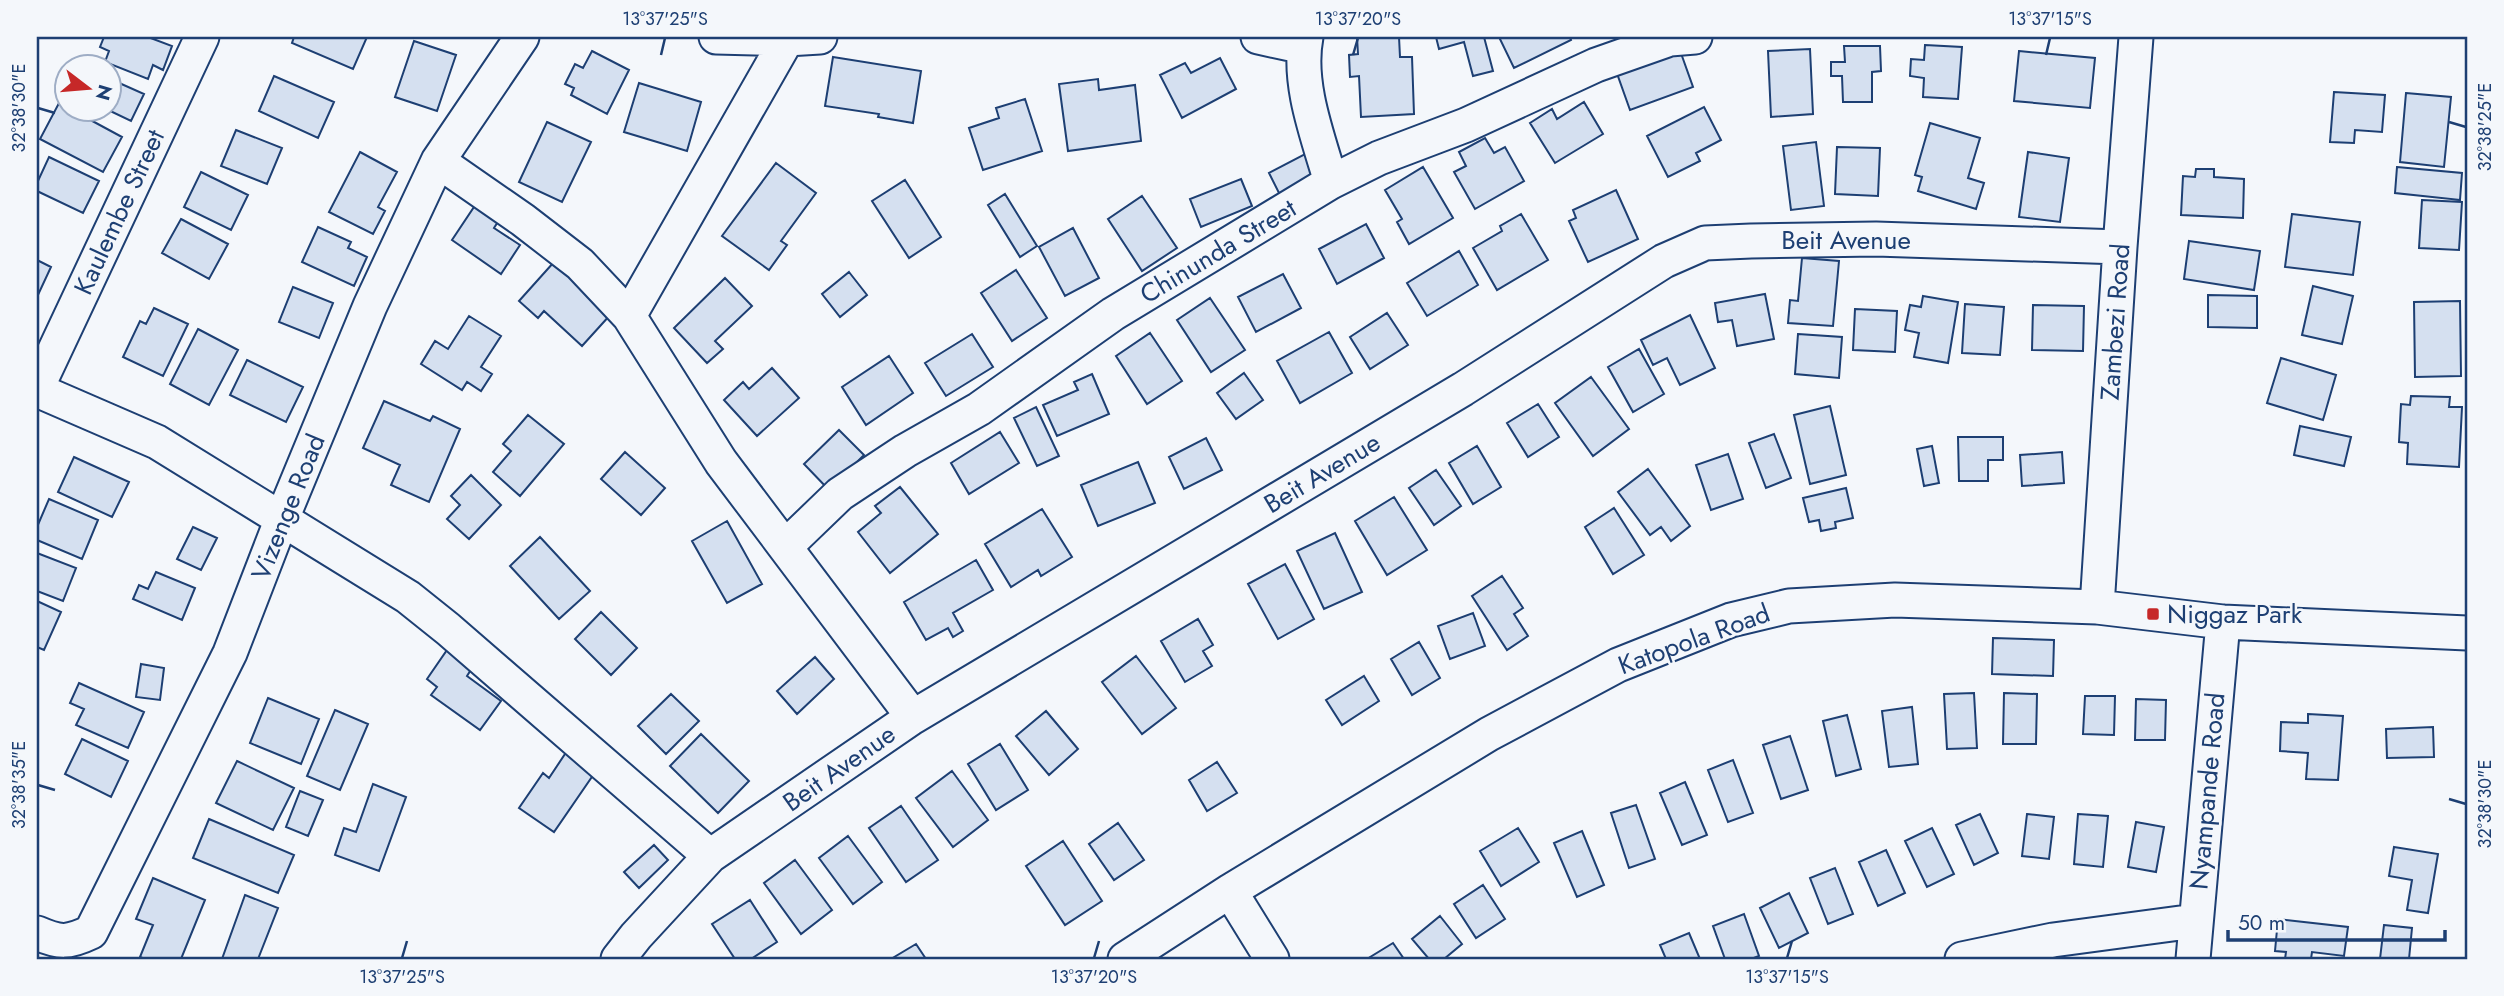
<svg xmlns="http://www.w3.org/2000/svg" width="2504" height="996" viewBox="0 0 2504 996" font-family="Jost,sans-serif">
<rect width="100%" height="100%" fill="#f4f7fb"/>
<path fill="#d5e0f0" stroke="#1d3f73" stroke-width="2" d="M104 37H148L172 46 163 70 153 65 148 79 105 62 109 51 100 47Z
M294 37H367L353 69 292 43Z
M1357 37H1399L1400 57H1412L1414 114 1361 117 1359 76 1350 77 1349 55 1358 54Z
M1436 37H1484L1493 71 1473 76 1464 42 1439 49Z
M1499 37H1570L1571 40 1514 68Z
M414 41 456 55 437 111 395 97Z
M1677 42 1693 87 1630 110 1614 65Z
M1925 45 1962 47 1958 99 1923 97 1924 78 1910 76 1911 59 1924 60Z
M1844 46H1880L1881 71 1872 72V102H1843L1842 76H1831V62H1845Z
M1810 49 1813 114 1771 117 1768 51Z
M592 51 629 70 607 114 571 95 574 88 565 84 575 64 583 68Z
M2019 51 2095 58 2090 108 2014 101Z
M833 57 921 71 913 123 878 117 879 114 825 106Z
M1220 58 1236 89 1182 118 1160 75 1185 63 1191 73Z
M274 76 334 102 318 138 259 111Z
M108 78 144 94 131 121 104 108H108Z
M1098 79 1099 90 1135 85 1141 141 1068 151 1059 84Z
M639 83 701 102 687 151 624 132Z
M2334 92 2385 95 2382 132 2355 130 2354 143 2330 142Z
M2406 93 2451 97 2444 167 2400 162Z
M1025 99 1042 151 983 170 969 128 999 118 996 108Z
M1584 102 1603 134 1555 163 1530 123 1552 109 1557 119Z
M59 103 122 137 103 172 40 139Z
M1704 107 1721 140 1696 153 1700 161 1668 177 1647 136Z
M547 122 591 142 562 202 519 182Z
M1930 123 1980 138 1968 178 1984 183 1976 209 1918 191 1922 177 1915 175Z
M236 130 282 148 267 184 221 166Z
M1485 138 1494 153 1505 147 1524 181 1475 209 1454 172 1466 166 1459 152Z
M1816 142 1824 206 1791 210 1783 146Z
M1837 147 1880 148 1878 196 1835 194Z
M360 152 397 172 378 207 385 211 373 234 329 212Z
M2028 152 2069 158 2060 222 2019 217Z
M1307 153 1324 185 1285 205 1269 173Z
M49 157 99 181 83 213 37 191V183Z
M776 163 816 193 781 241 787 245 769 270 722 236Z
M1423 167 1453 218 1409 244 1397 222 1402 219 1385 190Z
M2397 167 2462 173 2460 200 2395 193Z
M2196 169H2214V177L2244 179 2243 218 2181 215 2183 176 2195 177Z
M201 172 248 195 231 230 184 207Z
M1241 179 1252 206 1201 227 1190 199Z
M905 180 941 237 909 258 872 201Z
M1616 190 1638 239 1588 262 1569 221 1576 218 1573 210Z
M1005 194 1037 246 1020 257 988 205Z
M1142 196 1177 248 1142 271 1108 219Z
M2422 200 2462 202 2459 250 2419 248Z
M478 201 501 217 494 228 520 245 501 274 452 240Z
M1521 214 1548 260 1497 290 1473 248 1502 231 1500 226Z
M2292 214 2360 222 2353 275 2285 267Z
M181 219 228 244 209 279 162 253Z
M1366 224 1384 258 1337 284 1319 249Z
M318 227 351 242 348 248 367 257 354 286 302 262Z
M1073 228 1099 278 1065 296 1039 247Z
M2189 241 2260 251 2254 290 2184 279Z
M1459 251 1478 285 1427 316 1407 283Z
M1802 258 1839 261 1833 326 1788 323 1790 300 1798 301Z
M37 260 51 267 37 297Z
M554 262 611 314 582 346 544 311 538 318 519 301Z
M1016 270 1047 318 1012 341 981 293Z
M849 272 867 295 840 317 822 294Z
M1283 274 1301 308 1256 332 1238 297Z
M725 278 752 306 715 341 723 349 707 363 674 328Z
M2313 286 2353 296 2342 344 2302 335Z
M293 287 333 303 319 338 279 322Z
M1765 294 1774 339 1737 346 1732 320 1718 322 1715 303Z
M2208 295 2257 296V328L2208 327Z
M1923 296 1958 302 1948 363 1914 357 1919 333 1905 330 1910 305 1921 307Z
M1210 298 1245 350 1211 372 1177 320Z
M2460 301 2461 376 2415 377 2414 302Z
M1965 304 2004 307 2000 355 1962 353Z
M2033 305 2084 306 2083 351 2032 350Z
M154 308 188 324 163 376 123 357 140 321 146 324Z
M1855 309 1897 311 1895 352 1853 350Z
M1387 313 1408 345 1370 369 1350 337Z
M1690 315 1715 368 1680 385 1667 358 1653 365 1641 340Z
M469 316 501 336 481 367 492 374 481 391 467 382 462 390 421 364 435 341 448 349Z
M198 329 238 350 209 405 170 384Z
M1329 332 1352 373 1300 403 1277 361Z
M1150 333 1182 381 1147 404 1116 356Z
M972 334 993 367 946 396 925 363Z
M1798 334 1842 337 1839 378 1795 374Z
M1639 349 1664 394 1633 412 1608 367Z
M889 356 913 393 866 425 842 387Z
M2281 358 2336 375 2323 420 2267 403Z
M247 360 303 387 286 422 230 395Z
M772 368 799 398 757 436 724 400 743 382 749 389Z
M1244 373 1263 400 1236 419 1217 393Z
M1092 374 1109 414 1057 436 1043 405 1078 390 1074 382Z
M1591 377 1629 429 1593 456 1555 403Z
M2411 396 2450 397 2449 407H2462L2459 467 2407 464 2408 443 2399 442 2401 404 2410 405Z
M384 401 430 421 433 416 460 429 429 502 391 485 400 465 363 448Z
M1538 404 1559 437 1528 457 1507 423Z
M1830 406 1846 475 1810 484 1794 415Z
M1036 407 1059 456 1037 466 1014 418Z
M528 415 564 444 520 496 493 472 511 451 503 444Z
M2300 426 2351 437 2344 466 2294 455Z
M839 430 864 455 829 490 804 464Z
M1000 432 1019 463 969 494 951 463Z
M1774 434 1791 478 1766 488 1749 443Z
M1958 437H2003V460H1988V481H1959Z
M1206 438 1222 470 1184 489 1169 457Z
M1477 446 1501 487 1473 504 1449 463Z
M1932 446 1939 483 1924 486 1917 449Z
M625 452 665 488 641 515 601 479Z
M2062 452 2064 483 2022 486 2020 455Z
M1728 454 1743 499 1711 510 1696 465Z
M74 457 129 482 112 517 58 492Z
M1138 462 1155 503 1098 526 1081 485Z
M1648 469 1690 526 1671 541 1661 527 1650 535 1618 492Z
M1436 470 1461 506 1434 525 1409 488Z
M471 475 501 505 469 539 447 519 460 505 451 496Z
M900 487 938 534 890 573 858 532 881 513 875 506Z
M1846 488 1853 518 1835 522 1836 528 1821 531 1819 520 1809 522 1803 498Z
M1394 497 1427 550 1387 575 1355 521Z
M49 499 98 520 82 559 37 540V527Z
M1614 508 1644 555 1613 574 1585 527Z
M1042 509 1072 557 1041 576 1038 570 1011 587 985 544Z
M727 521 762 584 727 603 692 541Z
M193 527 217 538 201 570 177 559Z
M1335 533 1362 592 1324 609 1297 551Z
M540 537 590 591 559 619 510 566Z
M37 553 76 568 63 601 37 591Z
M976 560 993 590 953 613 963 631 953 637 948 628 926 640 904 602Z
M1285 564 1314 619 1278 639 1248 584Z
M156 572 195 588 182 620 133 599 139 585 148 589Z
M1502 576 1523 608 1514 614 1528 636 1507 650 1472 596Z
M37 601 61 612 44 650 37 647Z
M601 612 637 648 611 675 575 639Z
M1473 613 1485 646 1450 659 1438 626Z
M1198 619 1213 645 1203 651 1212 666 1185 682 1161 641Z
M1993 638 2054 640 2053 676 1992 674Z
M1419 642 1440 678 1412 695 1391 659Z
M447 650 472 668 467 676 501 701 480 730 431 695 437 687 427 679Z
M1136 656 1176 708 1142 734 1102 682Z
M815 657 834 679 797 714 777 691Z
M141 664 164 668 160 700 136 697Z
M1364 676 1379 701 1342 725 1326 700Z
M79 683 144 712 128 748 76 725 84 709 70 703Z
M1974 693 1977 748 1947 749 1944 694Z
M2004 693 2037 694 2036 744H2003Z
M671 694 699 721 666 754 638 726Z
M2085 696H2115L2114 735 2083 734Z
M268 698 319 719 301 764 250 743Z
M2136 699 2166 700 2165 740H2135Z
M1912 707 1918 764 1889 767 1882 711Z
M335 710 368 724 340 790 307 776Z
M1046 711 1078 749 1049 775 1016 736Z
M2308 714 2343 716 2338 780 2306 779 2308 753 2280 751 2281 722 2308 723Z
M1847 715 1861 769 1836 776 1823 721Z
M2433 727 2434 757 2387 758 2386 729Z
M701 734 749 781 718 813 670 766Z
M1790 736 1808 790 1781 799 1763 745Z
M82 739 128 761 111 797 65 774Z
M1000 744 1028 790 996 810 968 764Z
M569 748 598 768 554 832 519 808 543 773 549 778Z
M1733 760 1753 813 1728 822 1708 770Z
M237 761 294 788 273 830 216 803Z
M1217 762 1237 793 1207 811 1189 780Z
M952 771 988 820 953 847 916 798Z
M1685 782 1707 835 1682 845 1660 793Z
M373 784 406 797 379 871 335 855 344 828 356 832Z
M300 791 323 800 308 836 286 827Z
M1636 805 1655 859 1629 868 1611 813Z
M901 806 938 860 906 882 869 828Z
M1980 814 1998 853 1974 865 1956 825Z
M2027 814 2054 817 2049 859 2022 856Z
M2078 814 2108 816 2103 867 2074 864Z
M209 819 294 855 278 893 193 858Z
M2136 822 2164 827 2156 872 2128 867Z
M1118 823 1144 860 1114 880 1089 844Z
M1518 828 1539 862 1501 886 1480 851Z
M1932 828 1954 874 1927 887 1905 841Z
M1582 831 1604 885 1577 897 1554 843Z
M848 836 882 882 853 904 819 858Z
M1063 841 1102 901 1065 925 1026 866Z
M654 845 668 860 639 888 624 872Z
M2394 847 2438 854 2428 913 2407 910 2412 880 2389 876Z
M1886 850 1905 893 1878 906 1859 862Z
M795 860 832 910 801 934 764 883Z
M1835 868 1853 914 1828 924 1810 878Z
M153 878 205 900 181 959H145L140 957 153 925 136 919Z
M1483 885 1505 919 1476 938 1454 904Z
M1789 893 1808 933 1779 948 1760 908Z
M245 895 278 908 258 959H222Z
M750 900 777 942 751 959H735L712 924Z
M1744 914 1759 956 1751 959H1725L1713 926Z
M1440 916 1462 944 1444 959H1429L1412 939Z
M2278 919 2348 927 2344 956 2312 952 2311 959H2285L2286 952 2275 951Z
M2384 925 2412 928 2409 959H2380Z
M1689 933 1700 959H1666L1660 945Z
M1393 943 1404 959H1367Z
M916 944 926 959H891Z"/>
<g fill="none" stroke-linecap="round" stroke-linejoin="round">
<defs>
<path id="minor" d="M716 37 787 39 820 37
M1258 37 1304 47
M1306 37C1297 84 1318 137 1331 182
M438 161 523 220 580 264 629 316 721 462 913 717
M629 316 787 39
M37 388 202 37
M37 390 157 442 408 597 448 629 710 856
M785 547 840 494 905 451 979 409 1113 314 1331 182 1379 158 1466 125 1596 65 1670 39 1695 37
M2097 607 2120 247 2136 37
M1230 891 1272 959
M37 933C60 943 68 943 91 932L230 653 281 521 370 306 438 161 522 37
M618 959 636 936 710 856 913 717 1463 389 1664 261 1705 243 1751 241 1876 239 2120 247
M1125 959 1230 891 1489 734 1618 665 1731 620 1789 606 1895 600 2097 607 2223 622 2467 633
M1962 959 2053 940 2195 921
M2193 959 2223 622"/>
</defs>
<use href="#minor" stroke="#1d3f73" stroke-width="37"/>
<use href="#minor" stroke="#f4f7fb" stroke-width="33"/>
</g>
<path fill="none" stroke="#1d3f73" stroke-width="2.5" d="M661 55 665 38M1353 55 1358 38M2046 55 2050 38M38 108 55 113M2449 122 2466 127M38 785 55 790M2449 799 2466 804M402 958 407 941M1094 958 1099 941M1787 958 1792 941"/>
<rect fill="#c62828" stroke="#f4f7fb" stroke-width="2.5" x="2146" y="607" width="14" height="14" rx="3.5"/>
<g text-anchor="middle" stroke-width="5" stroke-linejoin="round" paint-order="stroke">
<g font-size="26" fill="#1d3f73" stroke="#f4f7fb">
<text transform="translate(119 212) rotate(-65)" y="9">Kaulembe Street</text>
<text x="1846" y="249">Beit Avenue</text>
<text transform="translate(1218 251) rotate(-31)" y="9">Chinunda Street</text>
<text transform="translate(2115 322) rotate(-86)" y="9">Zambezi Road</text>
<text transform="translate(1322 473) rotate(-31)" y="9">Beit Avenue</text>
<text transform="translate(288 507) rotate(-68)" y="9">Vizenge Road</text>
<text transform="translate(1694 639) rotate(-20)" y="9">Katopola Road</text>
<text transform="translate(839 768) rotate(-35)" y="9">Beit Avenue</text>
<text transform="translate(2207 791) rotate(-85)" y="9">Nyampande Road</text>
</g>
<g font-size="26" fill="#1d3f73" stroke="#f4f7fb" text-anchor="start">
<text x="2167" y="623">Niggaz Park</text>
</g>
</g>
<rect width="2504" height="996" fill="none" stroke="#f4f7fb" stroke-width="77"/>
<g transform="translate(88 88) rotate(106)"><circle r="33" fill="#f4f7fb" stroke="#9eadc5" stroke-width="2"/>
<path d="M0-5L12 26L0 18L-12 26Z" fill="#c62828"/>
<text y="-10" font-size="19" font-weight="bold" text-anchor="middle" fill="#1d3f73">N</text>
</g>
<path d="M2228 930v10h217v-10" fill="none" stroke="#1d3f73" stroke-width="3.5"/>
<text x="2238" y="930" font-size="21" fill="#1d3f73" stroke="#f4f7fb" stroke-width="5" paint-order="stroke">50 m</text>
<rect x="38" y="38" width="2428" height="920" fill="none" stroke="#1d3f73" stroke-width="2.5"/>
<g font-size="18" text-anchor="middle" fill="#1d3f73">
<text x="665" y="25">13°37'25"S</text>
<text x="1358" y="25">13°37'20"S</text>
<text x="2050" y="25">13°37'15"S</text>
<text transform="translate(19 108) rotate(-90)" y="6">32°38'30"E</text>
<text transform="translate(2485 127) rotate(-90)" y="6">32°38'25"E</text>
<text transform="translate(19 785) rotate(-90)" y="6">32°38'35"E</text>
<text transform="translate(2485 804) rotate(-90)" y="6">32°38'30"E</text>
<text x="402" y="983">13°37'25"S</text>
<text x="1094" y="983">13°37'20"S</text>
<text x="1787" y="983">13°37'15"S</text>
</g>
</svg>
